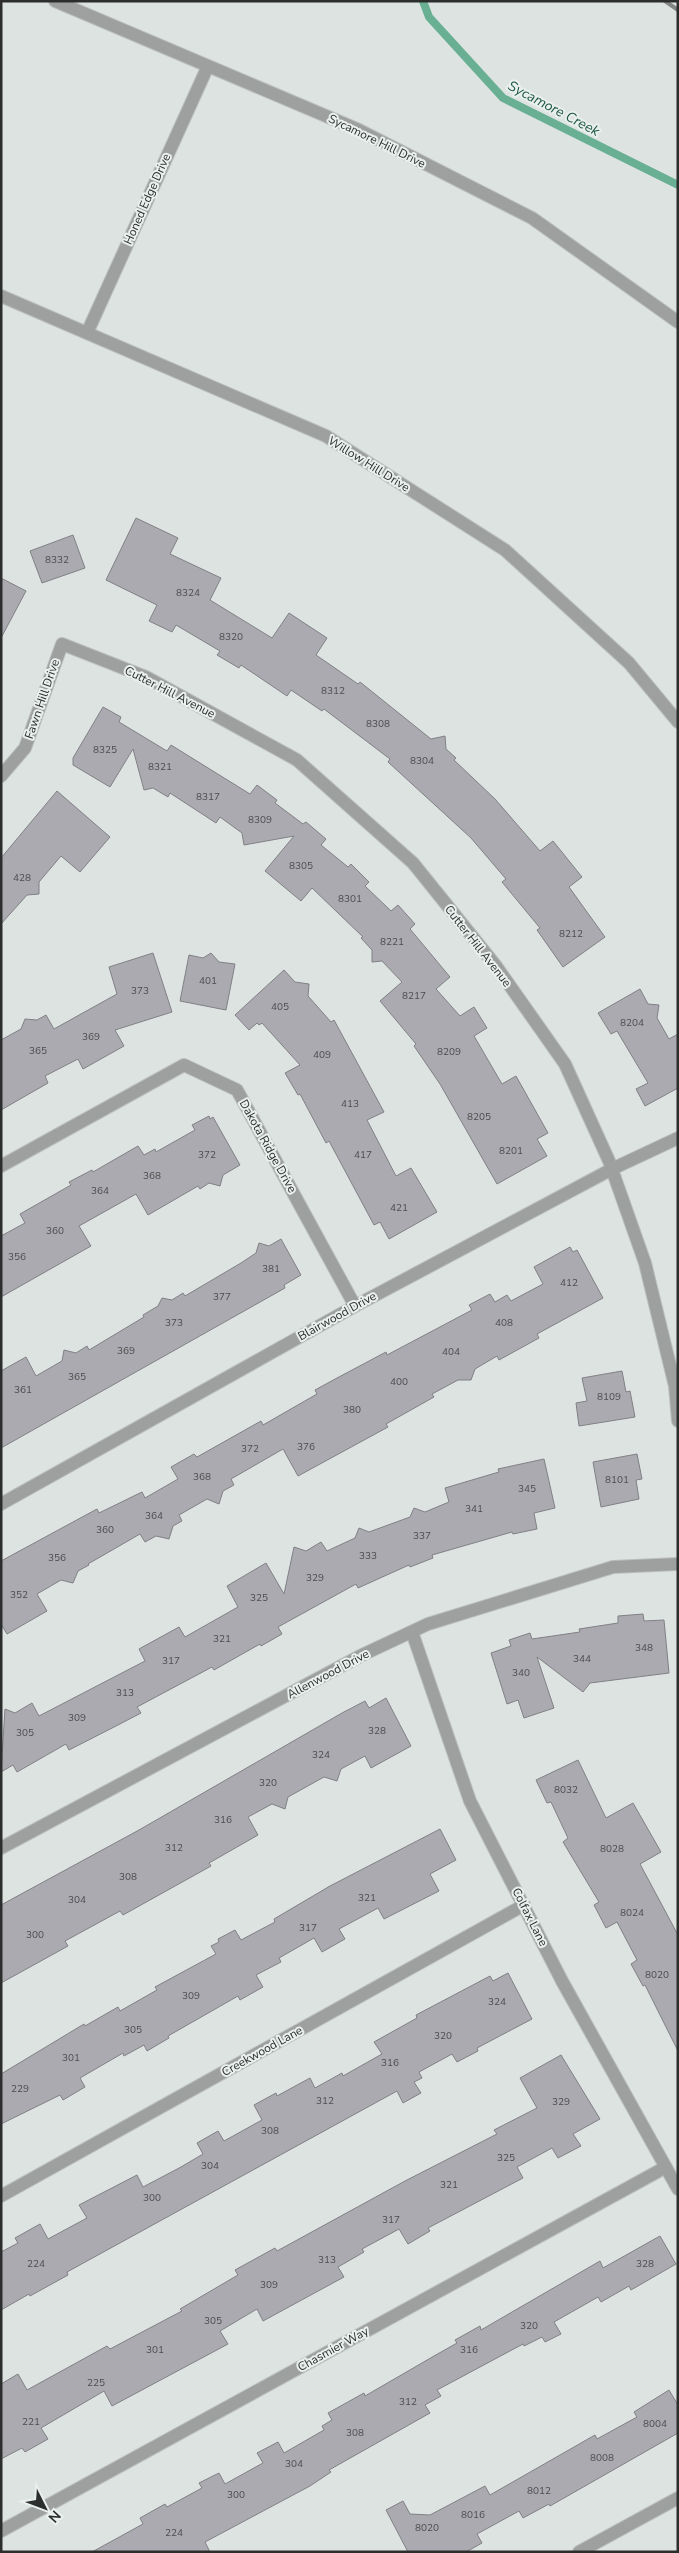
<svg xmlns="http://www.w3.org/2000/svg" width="679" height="2553" viewBox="0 0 679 2553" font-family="'Nunito Sans',sans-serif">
<rect width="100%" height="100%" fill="#dde3e0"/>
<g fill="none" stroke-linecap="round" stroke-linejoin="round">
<path stroke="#68af94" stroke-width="8" d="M423 1 429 17 503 98 678 185"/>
</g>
<path fill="#abaab0" stroke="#808085" d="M136 518 178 538 170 554 221 578 210 600 272 638 289 613 327 638 316 655 358 684 360 682 431 739 445 736 446 749 456 758 454 760 495 799 540 851 553 841 582 877 569 887 605 937 563 967 537 930 540 928 502 882 506 879 471 838 388 762 390 759 324 709 322 711 291 690 287 696 241 665 239 668 217 655 220 651 176 625 172 632 149 621 157 605 106 580Z
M73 535 85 568 42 583 30 551Z
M1 578 26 591 1 638Z
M103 707 121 717 119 722 167 751 171 745 250 794 257 785 277 800 275 803 303 824 306 822 326 839 321 845 348 867 351 864 369 882 365 886 391 911 398 905 415 924 410 929 450 977 436 989 460 1016 474 1007 487 1028 474 1036 502 1084 516 1076 548 1133 537 1139 547 1156 497 1184 440 1084 414 1046 416 1044 380 1001 402 982 382 961 372 962V950L361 938 363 937 312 888 301 901 265 871 294 836 244 845 242 833 220 817 216 823 170 793 168 797 153 788 144 790 133 749 110 787 73 765V758Z
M57 791 110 837 80 872 61 856 39 882V894L27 895 1 924V858Z
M153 953 172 1012 115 1030 124 1046 83 1069 78 1059 45 1076 48 1083 1 1110V1040L21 1029 25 1019 37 1020 46 1015 54 1029 117 994 109 967Z
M211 953 219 962 235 964 226 1010 180 1001 189 955 203 958Z
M284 970 295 982 309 984 308 996 331 1022 334 1020 384 1112 367 1120 396 1176 411 1168 437 1212 389 1239 380 1222 374 1225 329 1141 326 1143 300 1094 298 1095 285 1073 300 1065 262 1023 259 1025 257 1023 249 1030 235 1015Z
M640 989 648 1004 659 1005 657 1018 669 1039 678 1034V1088L645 1106 636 1089 648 1083 617 1031 611 1034 598 1013Z
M209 1116 210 1119 213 1117 240 1165 223 1175 220 1186 209 1183 200 1189 198 1186 148 1215 136 1194 79 1226 91 1246 1 1297V1236L25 1223 20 1214 71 1185 69 1182 92 1170 93 1172 138 1146 144 1155 155 1149 156 1152 195 1130 192 1125Z
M281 1239 301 1275 284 1285 285 1288 1 1448V1371L26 1357 36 1376 62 1361 64 1350 76 1353 87 1346 89 1350 144 1317 143 1315 158 1306 162 1298 172 1300 183 1293 185 1296 241 1263 256 1253 259 1243 269 1246Z
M570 1247 573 1252 577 1250 603 1298 537 1334 539 1338 499 1360 497 1356 475 1369 471 1380H458L432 1394 434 1397 386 1424 388 1427 298 1476 283 1449 231 1479 234 1485 223 1491 219 1504 207 1499 179 1515 182 1521 173 1526 169 1539 156 1536 145 1542 140 1534 88 1564 89 1565 78 1571 73 1583 61 1580 37 1594 47 1611 7 1634 1 1624V1561L97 1509 99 1513 142 1492 145 1498 178 1479 171 1467 194 1454 197 1457 261 1421 263 1425 317 1394 315 1390 337 1378 386 1352 387 1355 472 1310 469 1305 490 1294 495 1302 507 1295 511 1301 543 1284 534 1267Z
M622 1371 626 1392 630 1391 635 1417 579 1426 576 1403 587 1401 582 1378Z
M637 1454 642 1479 636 1480 639 1499 601 1507 593 1462Z
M544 1459 555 1508 534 1513 537 1529 513 1534 512 1532 432 1555 433 1558 410 1567 409 1565 358 1588 356 1584 278 1627 282 1634 261 1646 260 1644 214 1670 212 1667 137 1707 141 1713 118 1725 69 1750 66 1744 17 1772 13 1765 1 1772 5 1709 15 1713 32 1703 39 1716 145 1661 139 1649 179 1627 185 1637 238 1607 227 1586 266 1563 284 1594 294 1547 306 1551 321 1542 327 1551 355 1538 359 1528 369 1532 410 1517 414 1508 425 1512 449 1502 445 1488 499 1472 498 1469Z
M643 1614 644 1621 664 1620 669 1673 590 1683 583 1692 537 1657 554 1708 524 1718 518 1700 507 1704 491 1653 511 1646 509 1640 530 1633 532 1639 580 1632 579 1629 618 1623V1616Z
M386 1698 411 1746 371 1768 365 1756 341 1769 337 1781 324 1777 288 1797 285 1809 272 1804 248 1817 258 1835 209 1863 211 1866 123 1915 120 1911 65 1941 68 1946 1 1983V1905L139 1830 342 1713 365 1701 369 1708Z
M578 1760 606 1818 633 1803 661 1852 640 1864 678 1935V2051L645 1985 643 1986 631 1964 637 1960 617 1922 606 1928 594 1905 599 1902 563 1842 568 1838 551 1802 547 1803 536 1780Z
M440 1829 456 1860 430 1874 439 1891 384 1919 378 1908 339 1929 345 1939 322 1952 314 1938 279 1958 281 1962 256 1975 263 1987 240 2000 238 1996 168 2036 169 2038 147 2051 144 2045 124 2056 123 2053 80 2078 85 2087 63 2100 60 2095 1 2124V2074L84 2024 85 2026 118 2007 120 2011 157 1990 155 1987 216 1954 211 1946 219 1942 218 1939 235 1930 241 1940 275 1922 274 1919 330 1886Z
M508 1973 532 2019 477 2048 478 2051 457 2062 452 2054 419 2072 422 2078 414 2082 421 2093 403 2103 397 2091 67 2272 68 2275 30 2296 29 2294 1 2310V2252L18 2243 15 2238 40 2224 48 2239 87 2218 79 2205 137 2175 143 2187 181 2167 203 2154 197 2143 218 2131 224 2141 262 2120 254 2105 276 2093 277 2096 310 2078 315 2088 342 2073 343 2076 382 2054 374 2042 417 2018 416 2015 490 1976 493 1981Z
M561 2055 600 2119 573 2134 581 2146 558 2158 552 2148 517 2167 523 2178 428 2228 430 2231 408 2244 399 2229 362 2249 364 2252 338 2267 344 2277 263 2321 257 2309 220 2331 228 2344 112 2406 104 2391 41 2428 48 2439 25 2452 22 2448 1 2459V2384L18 2374 27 2390 107 2346 110 2349 182 2311 180 2309 238 2275 235 2270 275 2248 277 2251 405 2181 497 2134 494 2130 537 2108 520 2078Z
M660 2236 676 2264 631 2290 629 2286 601 2302 598 2297 554 2322 561 2334 545 2342 542 2337 524 2346 523 2344 437 2390 441 2396 425 2405 430 2413 329 2470 331 2472 310 2486 205 2542 210 2552H92L143 2524 140 2518 165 2504 167 2507 202 2488 199 2483 219 2473 225 2484 263 2463 257 2453 278 2442 284 2453 324 2430 322 2426 332 2420 328 2413 364 2393 365 2396 434 2356 457 2343 455 2340 480 2326 481 2330 600 2261 603 2268Z
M669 2390 678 2405V2433L550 2506 549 2504 523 2518 519 2511 477 2534 482 2543 466 2552H408L386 2510 403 2501 410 2514 430 2515 485 2486 490 2495 595 2435 597 2439 637 2417 634 2412Z"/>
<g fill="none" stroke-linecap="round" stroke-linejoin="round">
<defs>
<path id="minor" d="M55 1 359 130 532 218 678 322
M1 296 326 436 505 550 629 663 678 722
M87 333 208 66
M1 776 25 748 62 644 146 677 297 760 413 863 496 966 565 1064 609 1161 645 1263 675 1386 678 1421
M1 1166 184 1065 237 1090 355 1306
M1 1504 355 1306 612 1169 678 1138
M412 1632 470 1801 562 1981 678 2189
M1 1848 362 1655 428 1624 613 1567 678 1564
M1 2196 524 1905
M1 2531 666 2167
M579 2552 678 2498"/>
</defs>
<use href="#minor" stroke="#babfbc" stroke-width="14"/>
<use href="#minor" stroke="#9da09f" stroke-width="12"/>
<path stroke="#828684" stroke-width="4" d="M665 1 678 10"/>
</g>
<g text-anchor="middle" stroke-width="4" stroke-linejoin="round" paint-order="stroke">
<g font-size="10" fill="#4c4d4e">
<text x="57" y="563">8332</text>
<text x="188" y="596">8324</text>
<text x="231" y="640">8320</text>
<text x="333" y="694">8312</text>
<text x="378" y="727">8308</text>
<text x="105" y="753">8325</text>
<text x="422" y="764">8304</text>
<text x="160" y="770">8321</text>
<text x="208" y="800">8317</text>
<text x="260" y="823">8309</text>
<text x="301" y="869">8305</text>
<text x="22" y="881">428</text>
<text x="350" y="902">8301</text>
<text x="571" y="937">8212</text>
<text x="392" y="945">8221</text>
<text x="208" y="984">401</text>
<text x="140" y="994">373</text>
<text x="414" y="999">8217</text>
<text x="280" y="1010">405</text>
<text x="632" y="1026">8204</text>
<text x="91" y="1040">369</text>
<text x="38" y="1054">365</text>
<text x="449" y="1055">8209</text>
<text x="322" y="1058">409</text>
<text x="350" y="1107">413</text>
<text x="479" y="1120">8205</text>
<text x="511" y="1154">8201</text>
<text x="207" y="1158">372</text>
<text x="363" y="1158">417</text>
<text x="152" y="1179">368</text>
<text x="100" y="1194">364</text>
<text x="399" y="1211">421</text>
<text x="55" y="1234">360</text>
<text x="17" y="1260">356</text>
<text x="271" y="1272">381</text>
<text x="569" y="1286">412</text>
<text x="222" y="1300">377</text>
<text x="174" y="1326">373</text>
<text x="504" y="1326">408</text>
<text x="126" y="1354">369</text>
<text x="451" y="1355">404</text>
<text x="77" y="1380">365</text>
<text x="399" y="1385">400</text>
<text x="23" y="1393">361</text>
<text x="609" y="1400">8109</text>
<text x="352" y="1413">380</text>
<text x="306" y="1450">376</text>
<text x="250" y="1452">372</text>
<text x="202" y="1480">368</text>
<text x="617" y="1483">8101</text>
<text x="527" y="1492">345</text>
<text x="474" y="1512">341</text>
<text x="154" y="1519">364</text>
<text x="105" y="1533">360</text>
<text x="422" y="1539">337</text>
<text x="368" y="1559">333</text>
<text x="57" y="1561">356</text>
<text x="315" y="1581">329</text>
<text x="19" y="1598">352</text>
<text x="259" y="1601">325</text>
<text x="222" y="1642">321</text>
<text x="644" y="1651">348</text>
<text x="582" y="1662">344</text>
<text x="171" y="1664">317</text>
<text x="521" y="1676">340</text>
<text x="125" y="1696">313</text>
<text x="77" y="1721">309</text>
<text x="377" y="1734">328</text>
<text x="25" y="1736">305</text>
<text x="321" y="1758">324</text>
<text x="268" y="1786">320</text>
<text x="566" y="1793">8032</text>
<text x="223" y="1823">316</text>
<text x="174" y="1851">312</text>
<text x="612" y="1852">8028</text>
<text x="128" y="1880">308</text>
<text x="367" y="1901">321</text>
<text x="77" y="1903">304</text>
<text x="632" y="1916">8024</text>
<text x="308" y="1931">317</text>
<text x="35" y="1938">300</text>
<text x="657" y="1978">8020</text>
<text x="191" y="1999">309</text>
<text x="497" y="2005">324</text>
<text x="133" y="2033">305</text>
<text x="443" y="2039">320</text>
<text x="71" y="2061">301</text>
<text x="390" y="2066">316</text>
<text x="20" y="2092">229</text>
<text x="325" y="2104">312</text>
<text x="561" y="2105">329</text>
<text x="270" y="2134">308</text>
<text x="506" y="2161">325</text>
<text x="210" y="2169">304</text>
<text x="449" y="2188">321</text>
<text x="152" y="2201">300</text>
<text x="391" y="2223">317</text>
<text x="327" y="2263">313</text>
<text x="36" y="2267">224</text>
<text x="645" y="2267">328</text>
<text x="269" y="2288">309</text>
<text x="213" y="2324">305</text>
<text x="529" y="2329">320</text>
<text x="155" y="2353">301</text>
<text x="469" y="2353">316</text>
<text x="96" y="2386">225</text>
<text x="408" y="2405">312</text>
<text x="31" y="2425">221</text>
<text x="655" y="2427">8004</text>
<text x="355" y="2436">308</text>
<text x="602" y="2461">8008</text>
<text x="294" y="2467">304</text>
<text x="539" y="2494">8012</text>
<text x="236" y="2498">300</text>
<text x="473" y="2518">8016</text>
<text x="427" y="2531">8020</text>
<text x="174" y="2536">224</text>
</g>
<g font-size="12" fill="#2c2e2d" stroke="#eaf0ed">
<text transform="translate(377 141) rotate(26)" y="4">Sycamore Hill Drive</text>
<text transform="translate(147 199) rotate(-66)" y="4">Honed Edge Drive</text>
<text transform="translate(369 464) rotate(32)" y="4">Willow Hill Drive</text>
<text transform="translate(170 692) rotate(27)" y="4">Cutter Hill Avenue</text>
<text transform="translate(42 699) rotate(-71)" y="4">Fawn Hill Drive</text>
<text transform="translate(478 946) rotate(52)" y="4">Cutter Hill Avenue</text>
<text transform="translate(268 1146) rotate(61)" y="4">Dakota Ridge Drive</text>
<text transform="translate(337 1316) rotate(-29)" y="4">Blairwood Drive</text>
<text transform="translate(328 1674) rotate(-28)" y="4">Allenwood Drive</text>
<text transform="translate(530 1917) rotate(63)" y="4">Colfax Lane</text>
<text transform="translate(262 2051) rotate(-29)" y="4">Creekwood Lane</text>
<text transform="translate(333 2349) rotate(-29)" y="4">Chasmier Way</text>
</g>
<g font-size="14" font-style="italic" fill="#1e5844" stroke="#eaf0ed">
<text transform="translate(554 108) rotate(28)" y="5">Sycamore Creek</text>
</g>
</g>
<rect width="679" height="2553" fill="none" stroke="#2c2e2d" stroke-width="5"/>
<g transform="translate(45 2508) rotate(132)" stroke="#eaf0ed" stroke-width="4" paint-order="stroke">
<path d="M0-4L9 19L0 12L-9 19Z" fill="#2c2e2d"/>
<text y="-8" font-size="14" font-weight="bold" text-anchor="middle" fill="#2c2e2d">N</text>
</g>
</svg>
